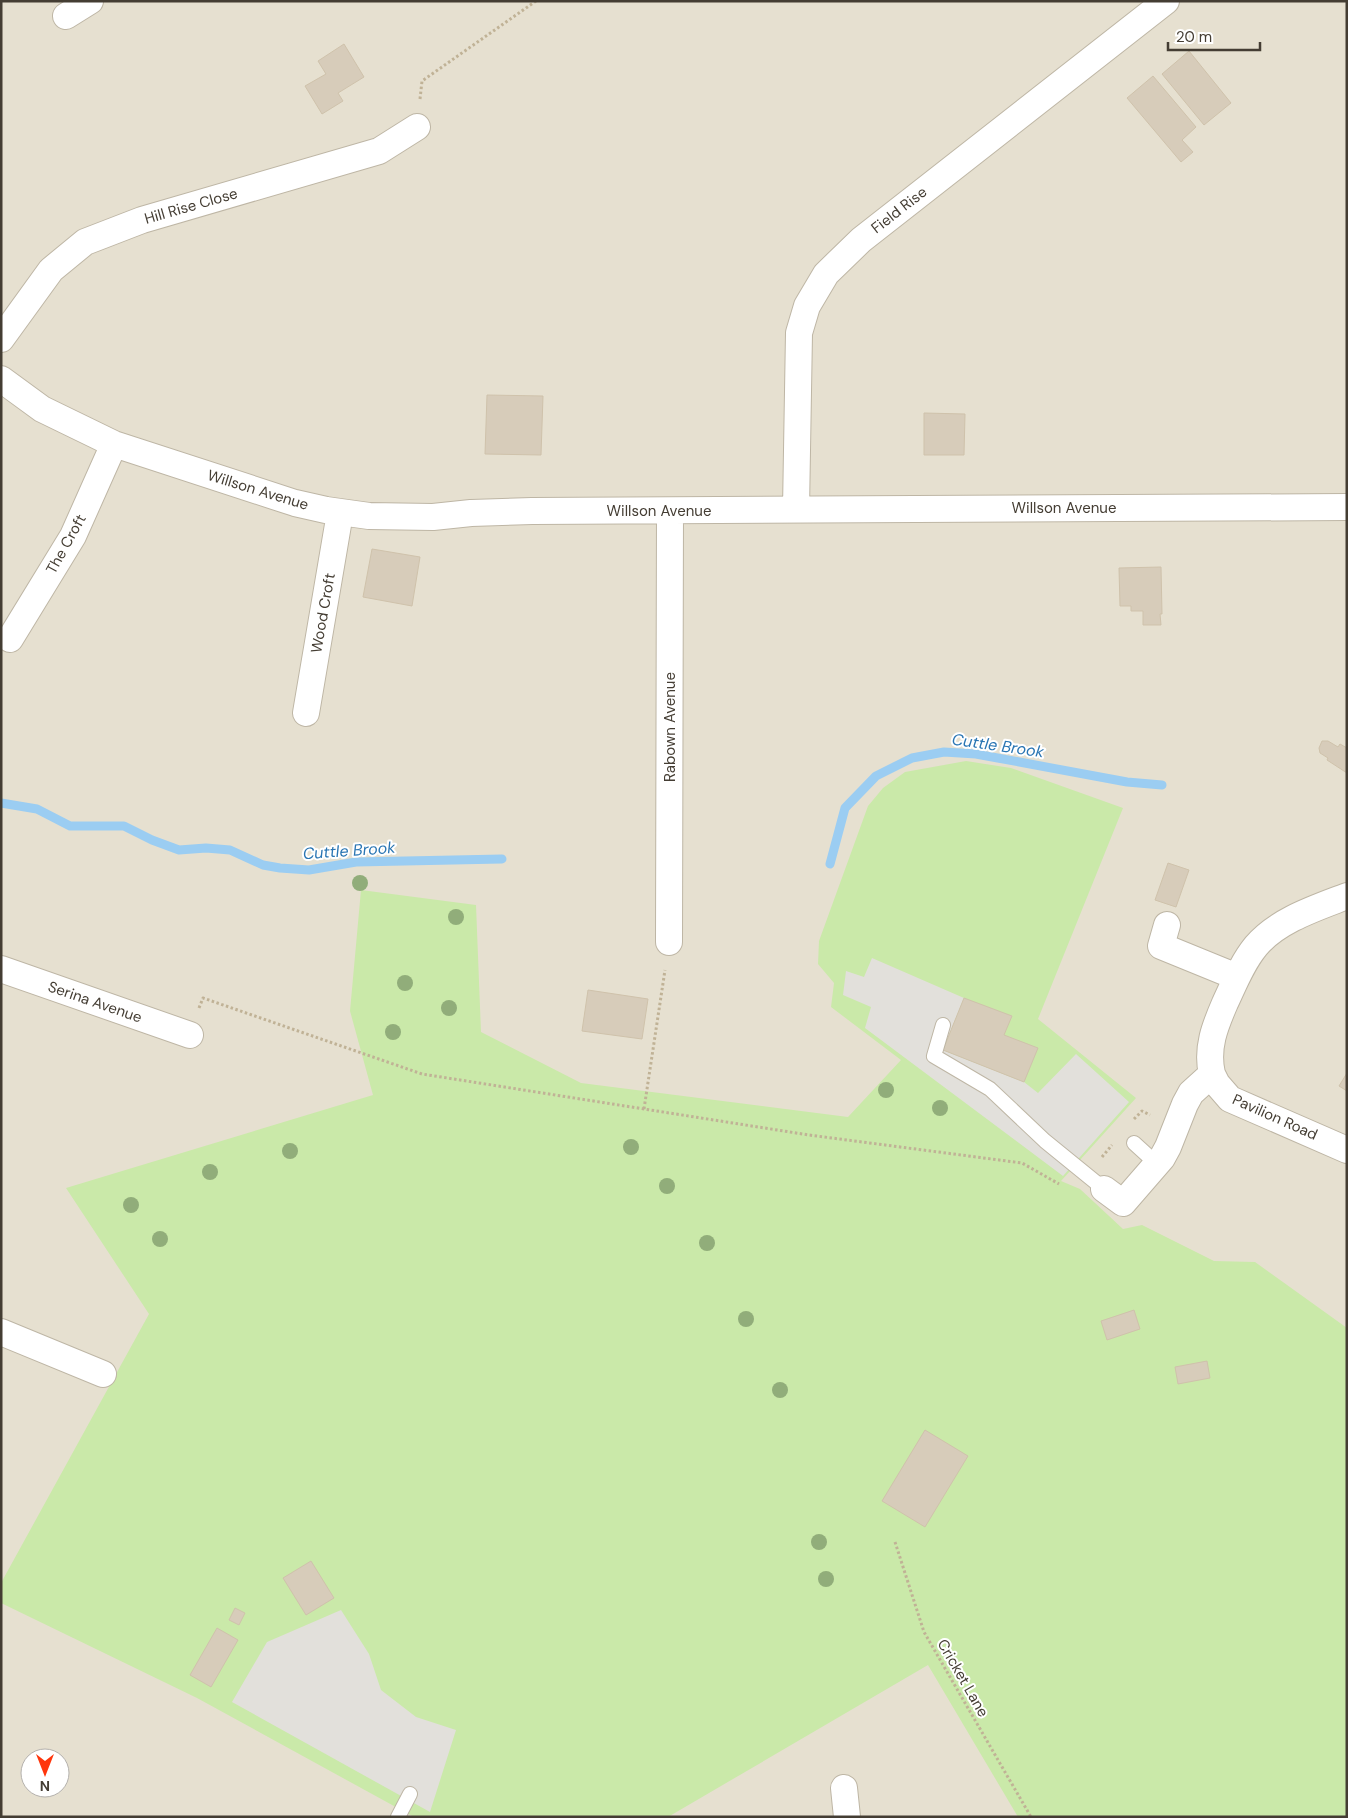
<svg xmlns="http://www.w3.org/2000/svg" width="1348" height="1818" viewBox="0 0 1348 1818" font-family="'DM Sans',sans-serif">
<rect width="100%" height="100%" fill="#f2eee2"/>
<path fill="#e6e0d0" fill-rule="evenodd" d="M1 1H1347V1817H1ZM30 1758H60V1788H30Z"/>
<path fill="#cae9a9" d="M966 761 1011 768 1123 808 1038 1019 1136 1098 1061 1181 1080 1189 1123 1229 1142 1225 1214 1261 1255 1262 1347 1328V1817H1018L928 1665 668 1817H414L197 1698 1 1603V1583L149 1314 66 1188 373 1095 350 1011 361 890 476 905 481 1032 581 1083 848 1117 901 1060 831 1007 834 983 818 964 819 941 868 806 883 788 905 772Z"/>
<path fill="#e2e0db" d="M872 958 964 998 943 1050 1024 1082 1038 1093 1076 1054 1129 1102 1063 1176 865 1028 871 1007 843 995 846 971 864 977Z
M341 1610 369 1654 381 1690 416 1717 456 1730 430 1812 232 1702 267 1642Z"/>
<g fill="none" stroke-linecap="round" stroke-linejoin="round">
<path stroke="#9bcdf2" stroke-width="9" d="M1 803 37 809 70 826H124L152 840 179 850 206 848 230 850 263 865 280 868 309 870 356 862 502 859
M830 864 845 808 876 776 912 758 944 752 976 754 1127 782 1162 785"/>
</g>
<path fill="#d7ccba" stroke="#cfc2ab" d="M344 44 364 77 338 93 343 101 322 114 305 86 326 74 318 61Z
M1189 51 1231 103 1204 125 1162 74Z
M1153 76 1196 127 1182 140 1193 152 1181 162 1127 98Z
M487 395 543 396 541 455 485 454Z
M924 413 965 414 964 455H924Z
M372 549 420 557 412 606 363 597Z
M1161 567 1162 614H1160L1161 625H1143V611H1131V606H1120L1119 568Z
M1322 741H1328L1338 747 1340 744 1347 748V773L1327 760 1328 758 1320 753 1319 748Z
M1168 863 1189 870 1176 907 1155 900Z
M588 990 648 999 642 1039 582 1031Z
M964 998 1012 1016 1004 1035 1038 1048 1024 1082 943 1050Z
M1347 1073V1091L1339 1086Z
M1134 1310 1140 1329 1107 1340 1101 1321Z
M1207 1361 1210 1378 1178 1384 1175 1367Z
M925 1430 968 1456 925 1527 882 1501Z
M311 1561 334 1598 306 1615 283 1578Z
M235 1608 245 1613 239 1625 229 1620Z
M217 1628 238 1640 211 1687 190 1675Z"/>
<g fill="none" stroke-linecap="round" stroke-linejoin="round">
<defs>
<path id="lane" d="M943 1025 934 1056 990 1089 1045 1141 1104 1189
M1134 1143 1157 1164
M398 1817 410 1794"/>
<path id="street" d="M66 16 90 1
M1 339 51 270 85 242 142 220 379 151 417 127
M1 379 42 409 114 444 295 503 326 510 369 516 433 517 471 513 532 511 1347 507
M796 509 799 333 807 306 826 274 861 240 1166 1
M10 639 73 536 114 444
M306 713 340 513
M1167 925 1161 946 1237 977
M669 942 670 511
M1 969 190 1035
M1212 1074 1217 1084 1230 1099 1347 1150
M1104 1189 1123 1203 1162 1158 1168 1147 1185 1104 1191 1093 1212 1074C1206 1048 1215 1026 1225 1003 1234 984 1242 963 1256 946 1278 920 1316 908 1347 896
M1 1332 103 1374
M844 1788 847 1817"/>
</defs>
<use href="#lane" stroke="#beb6a5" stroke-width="16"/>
<use href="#street" stroke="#beb6a5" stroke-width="28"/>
<path stroke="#c0b296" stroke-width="3" stroke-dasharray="2.5 2.5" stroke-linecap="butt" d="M420 99 422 81 536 1
M199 1008 203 998 422 1074 809 1135 1022 1163 1059 1184
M644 1109 665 970
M1134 1119 1142 1111 1150 1115
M1102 1157 1112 1145
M895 1542 924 1632 1031 1817"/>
<use href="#lane" stroke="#fff" stroke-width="14"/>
<use href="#street" stroke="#fff" stroke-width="26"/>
</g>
<g fill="#91ad7a">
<circle cx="360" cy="883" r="8"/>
<circle cx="456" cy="917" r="8"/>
<circle cx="405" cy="983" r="8"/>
<circle cx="449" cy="1008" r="8"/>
<circle cx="393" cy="1032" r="8"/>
<circle cx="886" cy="1090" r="8"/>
<circle cx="940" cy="1108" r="8"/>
<circle cx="631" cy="1147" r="8"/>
<circle cx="290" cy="1151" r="8"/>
<circle cx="210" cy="1172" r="8"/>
<circle cx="667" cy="1186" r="8"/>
<circle cx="131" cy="1205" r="8"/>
<circle cx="160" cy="1239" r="8"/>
<circle cx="707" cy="1243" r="8"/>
<circle cx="746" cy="1319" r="8"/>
<circle cx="780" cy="1390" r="8"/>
<circle cx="819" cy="1542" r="8"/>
<circle cx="826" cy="1579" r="8"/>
</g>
<g text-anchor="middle" stroke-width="4" stroke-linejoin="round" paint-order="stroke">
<g font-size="15" fill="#443d33" stroke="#fff">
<text transform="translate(191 206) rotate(-16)" y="5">Hill Rise Close</text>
<text transform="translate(899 210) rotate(-38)" y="5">Field Rise</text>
<text transform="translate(258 490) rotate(17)" y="5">Willson Avenue</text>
<text x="1064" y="513">Willson Avenue</text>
<text x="659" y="516">Willson Avenue</text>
<text transform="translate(66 544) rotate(-61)" y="5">The Croft</text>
<text transform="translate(323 613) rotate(-80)" y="5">Wood Croft</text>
<text transform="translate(670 727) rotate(-90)" y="5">Rabown Avenue</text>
<text transform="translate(95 1002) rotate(19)" y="5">Serina Avenue</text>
<text transform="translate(1275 1117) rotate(24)" y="5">Pavilion Road</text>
<text transform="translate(963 1678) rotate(60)" y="5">Cricket Lane</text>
</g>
<g font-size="16" font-style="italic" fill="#2975b3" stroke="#fff">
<text transform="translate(998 745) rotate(8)" y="6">Cuttle Brook</text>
<text transform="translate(349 850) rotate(-4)" y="6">Cuttle Brook</text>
</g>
</g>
<rect width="1348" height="1818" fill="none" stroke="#443d33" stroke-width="5"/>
<g transform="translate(45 1773) rotate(180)"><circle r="24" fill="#ffffff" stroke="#b4b1ad"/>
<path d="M0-4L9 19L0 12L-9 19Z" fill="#ff360c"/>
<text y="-8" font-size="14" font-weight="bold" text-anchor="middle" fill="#443d33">N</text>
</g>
<path d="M1168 42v8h92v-8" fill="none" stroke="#443d33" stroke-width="2.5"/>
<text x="1176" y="42" font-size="15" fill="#443d33" stroke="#ffffff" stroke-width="4" paint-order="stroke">20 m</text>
</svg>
